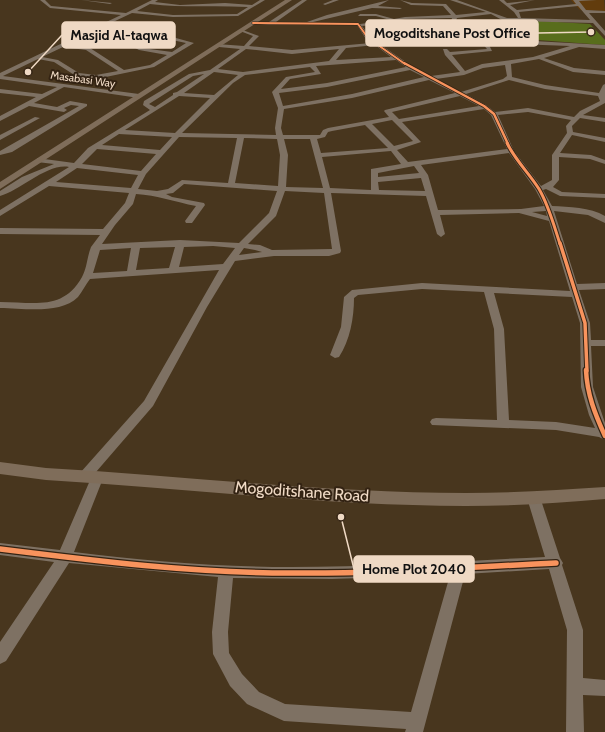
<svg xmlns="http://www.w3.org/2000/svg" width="605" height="732" viewBox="0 0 605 732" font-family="Cabin,sans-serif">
<rect width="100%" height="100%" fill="#48361e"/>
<path fill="#623c0d" d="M571 0H604L605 11 580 10Z"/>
<path fill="#586d1c" d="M524 20 590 24 605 40V45L537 40 516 21Z"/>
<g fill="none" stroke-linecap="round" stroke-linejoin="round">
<path fill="#7e7163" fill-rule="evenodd" d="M40 0H45L51 6 126 13 152 0H158L155 2 180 5 225 3 252 5 260 0H265L238 16 173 17 132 13 113 22 156 28 176 38 194 43 154 67 96 79 76 76 54 62 38 59 3 76 139 94 142 96 139 98 64 87 34 103 57 107 70 101 87 104V106L12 152 0 155V151L79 106 71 105 64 108 67 110 64 112 29 106 0 121V116L36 97 0 93V89L42 94 57 87 0 79V73L121 15 50 8ZM150 4C183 8 215 5 248 7L237 14 173 15 137 11ZM109 25 153 30 172 40 186 43 172 52 142 48 119 36 91 33ZM86 36 118 39 139 50 167 55 150 65 124 70 90 48 68 44ZM63 47 86 50 118 71 96 75 79 73 58 60 42 57Z
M81 0 112 3 110 4Z
M302 0H307L276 22H307L327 15 389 0 378 6 402 8 400 9 372 8 313 22 360 24 390 20 376 16H358L360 14H376L394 19 405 17 451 15 443 6 411 5 400 0 412 3 446 4 456 15 486 12 450 0H457L507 18H518L514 12 499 0H504L507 3 535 0 510 5 517 10 576 4 573 0H597L579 1 586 10 605 11V13H589L605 31V36L593 23 512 21 527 32 534 41 605 45V49L579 47 544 58 574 68 605 71V75L573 72 539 59 511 64 512 77 545 85 599 93 603 85 605 84V103L583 115 605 118V122L580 118 572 126 573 132 605 138V142L572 135 560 153 591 155 605 160V164L590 159 559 157V180L553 187 562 192 605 194V198L560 196 546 189 543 190 552 206C569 207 590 207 605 216V223L588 215 554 211 577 284 605 283V289L579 290 590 323 591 340H605V346H591L593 387 605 423V440L599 437 556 430 432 425 430 422 432 419 436 418 497 420 494 329 484 292 422 289 358 295 354 298C354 318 350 340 339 357L335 358 330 355 341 327 344 297 352 290 422 283 570 291 549 221 519 213 440 215 445 234 441 237 437 234 426 196 331 193 341 251 340 253 329 256H274L235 261 207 307 153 406 96 472 103 473 104 476 74 552C146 561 219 567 291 567 376 567 461 561 545 557L527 498 529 494 534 493 539 494 560 558 563 563 562 565 583 630V678L605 680V696L583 695 584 732H566L567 630 549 569 465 574 423 732H405L406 729 284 721 247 704 230 686 213 654 212 632 218 577 69 563 6 661 0 664V642L54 562 0 555V543L60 550 91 478 85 481 80 479 79 476 80 473 144 401 219 270 90 279C86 284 82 292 78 297 60 315 23 308 0 308V302C34 302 63 311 82 277 87 268 87 257 91 247 94 243 97 239 100 235L0 234V228L103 229 125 203 129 193 49 186 0 216V210L69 167C47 163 20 191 0 196V191L22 177 54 164 37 162V158L74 163 88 148 150 110 143 105 144 101 189 74 210 70 240 49 219 47 217 44 244 46 253 36 240 31V29L259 36 249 46 292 50 371 43 366 39 357 25H269L251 23 269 22ZM578 6 590 20 521 18 519 12ZM491 14 515 27 529 41 449 38 457 18ZM450 18H452L451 21H442L424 29 426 30 445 23H450L444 38 406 39V30L404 29 402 30 400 40 377 42 370 37 362 26 377 25 405 19ZM425 41 482 43 487 49 450 52 447 49H443L445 55 460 72 431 76 413 67 381 45ZM488 43 570 46 533 57 482 64 465 71 452 55 492 51ZM375 45 391 57 336 60 346 48ZM246 49 292 54 339 49 329 61 243 72 218 69ZM396 60 406 67 327 83 281 89 290 79 321 74 316 66ZM505 65 507 76 503 79 461 92 436 79 464 75 483 68ZM310 67 315 72 286 77 272 92 278 108 275 128 276 135 182 133 233 83 245 75ZM410 70 424 77 352 94 283 106 279 93 327 87ZM214 72 238 75 214 95 184 93ZM204 74 177 92 173 93V95L155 107 149 104 193 76ZM429 80 455 93 385 110 384 111 389 117 328 128 323 130 320 135H283L281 128 284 109 352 98ZM509 80 545 89 598 96 600 101 580 111 574 117 528 108 495 112 486 105 466 94ZM179 96 210 98 175 133 125 130ZM460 96 479 106 399 119 392 112ZM484 109 491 115 507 149 408 162 397 150 421 142 402 122ZM528 112 571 120 566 126 567 133 552 155V180L541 186 514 151 498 115ZM392 120 413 141 394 146 372 124ZM365 125 388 148 321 153 317 139 325 137 328 132 332 131ZM119 134 172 137 160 150 102 145ZM179 137 237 138 228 183 182 180 168 189 157 191 138 189 146 174ZM244 138 277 139 280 155 278 186 235 183ZM284 139H310L323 188 286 187 288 155ZM97 149 156 154 141 171 82 164ZM391 151 401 164 371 169V190L330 188 322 157ZM509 153 535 189 544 206 521 209 438 210 428 175 421 165ZM414 166 419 173 378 177V173ZM77 168 138 175 131 188 56 182ZM421 178 425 191 379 190 378 182ZM184 184 277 191 269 213 239 243 180 240 102 244 115 225 133 204 136 194C157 195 175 202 196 206L185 221 186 223H192L205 205 204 203 172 197 166 194 173 193ZM285 191 324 193 332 249 272 250 260 245 248 244 276 216ZM546 211 547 216 532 212ZM213 246 235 248 223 264 179 267 184 247ZM175 247 169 268 136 270 140 248ZM131 248 127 271 93 273 100 250ZM244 248 255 250 262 252 239 255ZM494 293 572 297 580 323 581 387 589 415 595 428 556 422 509 420 504 329ZM450 575 411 712 285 704 259 692 242 674 229 653 228 632 233 578 332 579Z
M333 0H339L325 5 323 4Z
M35 117 40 118 0 140V135Z"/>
<path fill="#7f6d5a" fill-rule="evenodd" d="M285 0H292L0 189V182Z
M0 462 46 468C186 476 326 493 466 493 512 493 559 490 605 487V499C559 503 512 506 466 506 326 506 186 488 46 480L0 474Z"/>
<defs>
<path id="cycleway-far5" d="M253 23 358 24 368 38 405 64"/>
<path id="cycleway-far4" d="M404 63 484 106 494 114 508 144"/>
<path id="cycleway-far3" d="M507 143C515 160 529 173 539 189 549 206 554 226 560 244"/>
<path id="cycleway-far2" d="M560 243 585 323 587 371"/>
<path id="cycleway-far1" d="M586 370C587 394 595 414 605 436"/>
<path id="cycleway" d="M0 549C96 561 193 573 290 573 379 574 467 567 556 563"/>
</defs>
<use href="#cycleway-far5" stroke="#332313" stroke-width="3"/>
<use href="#cycleway-far4" stroke="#332313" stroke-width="4"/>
<use href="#cycleway-far3" stroke="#332313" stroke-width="5"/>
<use href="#cycleway-far2" stroke="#332313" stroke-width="5.5"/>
<use href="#cycleway-far1" stroke="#332313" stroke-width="7"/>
<use href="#cycleway" stroke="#332313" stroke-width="8"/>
<use href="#cycleway-far5" stroke="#f8935d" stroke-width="2"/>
<use href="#cycleway-far4" stroke="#f8935d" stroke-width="2.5"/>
<use href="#cycleway-far3" stroke="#f8935d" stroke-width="3"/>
<use href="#cycleway-far2" stroke="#f8935d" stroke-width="3.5"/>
<use href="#cycleway-far1" stroke="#f8935d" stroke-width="4.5"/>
<use href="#cycleway" stroke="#f8935d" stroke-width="5.5"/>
</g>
<g text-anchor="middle" stroke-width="4" stroke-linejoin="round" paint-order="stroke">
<g font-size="11" fill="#efd9c4" stroke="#332313">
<text transform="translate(83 79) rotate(8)" y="4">Masabasi Way</text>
</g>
<g font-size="16" fill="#efd9c4" stroke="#332313">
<text transform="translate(302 491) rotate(4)" y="6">Mogoditshane Road</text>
</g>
</g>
<path fill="none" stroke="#efd9c4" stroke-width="1.5" d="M591 32L538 33M28 72L62 35M341 517L354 569"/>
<g fill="#efd9c4" stroke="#332313" stroke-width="1.5">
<circle cx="591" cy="32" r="4"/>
<circle cx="28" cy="72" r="4"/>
<circle cx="341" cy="517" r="4"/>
</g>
<g fill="#efd9c4" stroke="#efd9c4" stroke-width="1.5">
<rect x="366" y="20" width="172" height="26" rx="4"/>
<rect x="62" y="22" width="113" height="26" rx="4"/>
<rect x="354" y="556" width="120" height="26" rx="4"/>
</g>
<g font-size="14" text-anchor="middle" font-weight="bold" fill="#111">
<text x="452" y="38">Mogoditshane Post Office</text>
<text x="119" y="40">Masjid Al-taqwa</text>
<text x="414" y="574">Home Plot 2040</text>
</g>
</svg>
